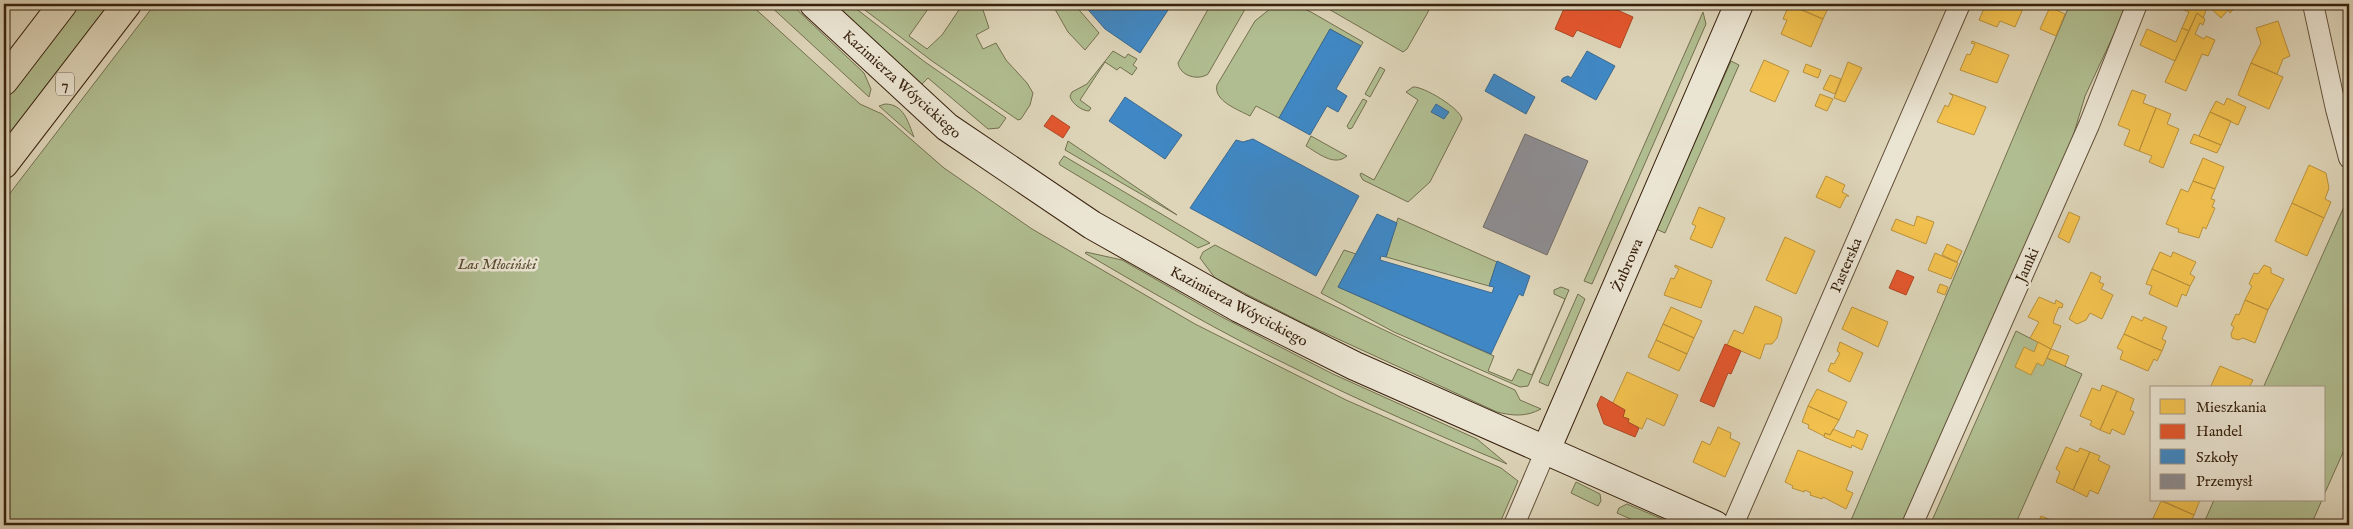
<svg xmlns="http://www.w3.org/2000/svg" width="2353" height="529" viewBox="0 0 2353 529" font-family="'IM FELL English',serif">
<rect width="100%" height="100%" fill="#ded5b9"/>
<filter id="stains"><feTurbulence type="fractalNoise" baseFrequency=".004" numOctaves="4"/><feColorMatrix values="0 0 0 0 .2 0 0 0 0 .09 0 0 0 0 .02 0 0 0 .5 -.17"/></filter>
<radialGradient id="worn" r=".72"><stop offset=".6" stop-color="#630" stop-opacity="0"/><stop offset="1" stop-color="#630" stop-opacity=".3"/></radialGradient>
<path fill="#b0bd90" stroke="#74704f" d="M77 4H113L4 146V99Z
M155 4H750L860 104 882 114 944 168 1032 229 1195 324 1346 400 1501 468 1518 481 1499 525H4V201Z
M768 4H791L864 73 871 89 869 97Z
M835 4H850L925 62 1006 118 999 128 988 129 928 78 921 85Z
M857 4H867L874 9 869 4H920L928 9 909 36 927 49 942 35 963 4H981L989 28 976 35 983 49 996 43 1006 60 1027 83 1033 93 1030 105 1021 119 1018 120 932 61Z
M1052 4H1074L1099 33 1085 50 1068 32Z
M1211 4H1248L1208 74C1198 81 1180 76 1178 63Z
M1293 4 1311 12 1363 42 1361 46 1330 29 1279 118 1256 106 1250 116C1239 110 1213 101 1217 85L1255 21 1271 8Z
M1320 4H1428L1430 5 1428 12 1407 49 1403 52Z
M2070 4H2128L2085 96 2071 143 1903 525H1849Z
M1703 12 1706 24 1592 284 1584 281Z
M1113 51 1125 58 1128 54 1137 59 1133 65 1137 68 1132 75 1120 67 1117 70 1105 62 1080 100 1091 108 1089 111C1082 111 1071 103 1070 96L1072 92 1087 84Z
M1731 61 1739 65 1665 233 1656 229Z
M1380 67 1385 70 1370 97 1365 94Z
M1413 87C1423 86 1460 108 1462 119L1430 182 1408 202 1363 180 1360 175 1361 173 1374 180 1418 100 1406 92Z
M1363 99 1367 101 1352 128 1349 129 1347 126Z
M885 104C904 104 908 122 914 137L879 106Z
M1311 136 1347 156C1334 167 1318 153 1306 146Z
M1068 141 1177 215 1065 150Z
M1064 156 1210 243 1198 248 1060 165 1059 163Z
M2347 200 2349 208V439L2324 495V388H2263Z
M1398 218 1497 262 1489 286 1386 257Z
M1215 245C1313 297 1413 345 1515 390L1520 400 1541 409C1526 417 1513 416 1497 412L1303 323 1215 278 1200 258 1203 252Z
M1344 250 1356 254 1338 287 1494 356 1488 371 1512 381 1518 369 1532 375 1565 299 1554 294V290L1561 287 1569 290 1528 386 1520 387 1394 332 1321 293Z
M1086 252 1122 260 1220 316 1333 374 1477 439 1507 464C1435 434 1362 402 1292 367 1221 333 1153 293 1085 253Z
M1578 294 1585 299 1548 386 1539 382Z
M2016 331 2051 349 2047 358 2082 374 2015 525H1930Z
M1576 482 1600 494 1601 501 1598 506 1571 493Z
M2214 500H2322L2311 525H2203Z
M1627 504 1676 525H1644L1617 513 1619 508Z"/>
<path fill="#f2c14e" stroke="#ba913b" d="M1789 4H1830L1823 19Z
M1986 4H2025L2015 27 2000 21 1997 27 1979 20Z
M2178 4H2200L2207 8 2203 18 2197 13 2189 31 2182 28 2189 12 2177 7Z
M2206 4H2239L2230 13 2228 10 2221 18Z
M1789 5 1823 19 1811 47 1781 34 1787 20 1783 19Z
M2050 7 2065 14 2056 36 2040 29Z
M2197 13 2205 19 2203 25 2200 23 2195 34 2204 39 2206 36 2215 40 2208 56 2202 54 2186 91 2165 82Z
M2278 21 2290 56 2283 59 2277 74 2251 63 2261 43 2256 28Z
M2182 28 2189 31 2175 61 2140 45 2147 29 2176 42Z
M1972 41 2009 55 1997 83 1960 70 1967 54 1970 55 1975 44 1971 43Z
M1764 60 1789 71 1775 102 1750 91Z
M1848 62 1862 68 1845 102 1834 98Z
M2251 63 2283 77 2269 109 2238 95Z
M1806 64 1821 70 1818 78 1803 72Z
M1830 75 1841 79 1835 94 1823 89Z
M2132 90 2146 95 2143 103 2156 108 2139 151 2124 145 2130 130 2118 125Z
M1949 93 1986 107 1974 135 1937 122 1945 105 1948 107 1953 96Z
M1820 94 1833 99 1827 111 1815 106Z
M2227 98 2246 107 2238 125 2210 112 2216 101 2224 105Z
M2156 108 2171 114 2167 124 2179 129 2163 168 2149 162 2152 156 2139 151Z
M2210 112 2231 121 2221 145 2199 136Z
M2194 134 2221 145 2217 153 2190 143Z
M2203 158 2224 167 2215 189 2193 181Z
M2309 165 2326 173 2329 188 2325 199 2331 202 2324 218 2292 203Z
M1826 176 1845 185 1842 192 1849 196H1846L1840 208 1816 197Z
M2193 181 2215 189 2211 199 2215 200 2212 207 2215 208 2206 229 2203 227 2199 238 2178 232 2179 229 2166 224 2181 189 2188 192Z
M2292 203 2324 218 2307 256 2275 241Z
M1699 207 1725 218 1712 248 1690 239 1696 226 1692 224Z
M2069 212 2080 217 2069 243 2058 237Z
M1917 216 1934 222 1926 244 1891 230 1896 219 1914 226Z
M1785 237 1815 251 1796 294 1766 280Z
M1947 244 1962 251 1957 262 1942 255Z
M2160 252 2171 257 2173 252 2196 262 2190 274 2195 277 2190 286 2152 269Z
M1935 253 1958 263 1951 279 1928 270Z
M1675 265 1712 281 1701 308 1664 295 1671 278 1674 279 1679 269 1675 267Z
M2264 265 2271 268V273L2284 279 2268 310 2245 300 2252 286 2249 284 2254 273 2258 274Z
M2152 269 2190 286 2186 296 2182 294 2177 307 2149 294 2152 286 2146 284Z
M2091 272 2101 277 2099 282 2104 284 2101 289 2113 295 2102 319 2090 313 2086 320 2077 324 2069 319Z
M1940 284 1948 287 1945 295 1937 292Z
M2039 297 2055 304 2056 300 2063 304 2062 308 2059 307 2055 316 2053 323 2061 326 2051 349 2030 338 2039 322 2028 317Z
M2245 300 2268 310 2255 343 2243 338 2238 340 2232 338 2231 334 2234 327 2231 325 2236 314 2239 315Z
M1755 306 1781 317 1782 320 1777 338 1772 344H1765L1760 359 1727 345 1734 330 1743 334Z
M1671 307 1702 321 1694 338 1663 324Z
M1852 307 1888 322 1878 347 1842 329Z
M2132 316 2142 321 2144 317 2167 327 2162 339 2166 341 2162 351 2124 334Z
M1663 324 1694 338 1687 354 1656 340Z
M2124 334 2162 351 2157 361 2154 359 2148 371 2120 359 2123 351 2117 348Z
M1656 340 1687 354 1679 371 1648 357Z
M1840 342 1863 353 1850 382 1828 371 1831 363 1834 364 1840 353 1837 351Z
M2038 342 2051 349 2043 366 2037 363 2031 375 2015 367 2024 347 2034 352Z
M2051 349 2069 356 2065 366 2047 358Z
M2220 366 2253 380 2249 388H2210Z
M1627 372 1678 395 1664 426 1647 418 1642 429 1628 422 1629 419 1623 417 1625 410 1612 405Z
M2102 385 2117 391 2100 430 2090 425 2092 421 2080 416 2092 388 2100 391Z
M1817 389 1847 402 1839 420 1808 406Z
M2117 391 2134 399 2130 410 2134 412 2124 435 2112 429 2110 434 2100 430Z
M1808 406 1839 420 1830 435 1825 433 1824 436 1808 428 1809 425 1802 422Z
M1718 427 1731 433 1730 438 1740 443 1725 477 1693 462 1702 441 1710 445Z
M1833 429 1854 438 1857 430 1868 435 1862 450 1852 445 1851 448 1824 437 1825 433 1830 435Z
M2066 447 2078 452 2080 448 2090 452 2073 490 2056 482 2060 472 2056 469Z
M1798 450 1853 472 1846 490 1853 493 1846 509 1823 497 1822 499 1810 495 1811 493 1805 490 1804 492 1792 488 1793 486 1785 482Z
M2090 452 2100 456 2098 460 2110 466 2098 494 2090 490 2087 497 2073 490Z
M2161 500H2200L2194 515Z
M2161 501 2194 515 2189 525H2150Z
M2041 516 2063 525H2030L2032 520 2038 523Z"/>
<path fill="#e4572e" stroke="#b04724" d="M1566 4H1604L1633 17 1620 48 1577 30 1573 37 1555 29Z
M1052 115 1070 127 1063 138 1044 126Z
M1897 270 1914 277 1906 295 1889 288Z
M1725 344 1741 351 1731 374 1728 373 1714 407 1700 401Z
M1601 396 1625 410 1623 417 1629 419 1628 422 1639 428 1635 437 1604 424 1597 405Z"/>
<path fill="#3f88c5" stroke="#3d698e" d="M1083 4H1172L1140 53 1105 29Z
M1330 29 1361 46 1336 89 1347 96 1338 112 1327 106 1310 135 1279 118Z
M1587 51 1615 66 1596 100 1561 81 1563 78 1568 76 1571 78Z
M1494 74 1535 97 1526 114 1485 91Z
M1125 97 1182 135 1165 159 1109 121Z
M1436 104 1449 112 1444 119 1431 112Z
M1253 139 1359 196 1316 276 1190 208 1236 140 1243 142Z
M1377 214 1397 223 1386 257 1381 256 1380 260 1492 293 1494 287 1489 286 1497 261 1530 276 1523 296 1519 294 1491 354 1338 287Z"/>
<path fill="#8d8d92" stroke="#746d6a" d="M1525 134 1588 161 1547 255 1483 227Z"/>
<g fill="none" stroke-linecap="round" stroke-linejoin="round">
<defs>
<path id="street" d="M2313 4 2336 109 2349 158
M1514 525 1546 450
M1733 525 1960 4
M1912 525 2089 125 2137 4"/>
<path id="secondary" d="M814 4 947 127 1092 225 1239 308 1355 366 1715 525
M1546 450 1739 4"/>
<path id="highway" d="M4 81 63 4
M4 164 127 4"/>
</defs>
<use href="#street" stroke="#624f39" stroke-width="22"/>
<use href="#secondary" stroke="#38220e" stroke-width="30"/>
<use href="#highway" stroke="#38220e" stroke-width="30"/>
<use href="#street" stroke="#eae4d2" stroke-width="20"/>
<use href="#secondary" stroke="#eae4d2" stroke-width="28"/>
<use href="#highway" stroke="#ded5b9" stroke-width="28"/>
</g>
<g text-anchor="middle" stroke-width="5" stroke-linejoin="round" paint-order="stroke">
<rect fill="#eae4d2" stroke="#6d5c49" stroke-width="1" x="56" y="72.5" width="18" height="23" rx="4"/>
<g font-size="14" font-weight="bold" fill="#38220e">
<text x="65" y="89">7</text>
</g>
<g font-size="15" fill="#38220e" stroke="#eae4d2">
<text transform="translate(902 84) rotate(42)" y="5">Kazimierza Wóycickiego</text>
<text transform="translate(1627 265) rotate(-66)" y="5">Żubrowa</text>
<text transform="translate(1846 265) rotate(-67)" y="5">Pasterska</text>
<text transform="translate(2027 265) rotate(-66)" y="5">Jamki</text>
<text transform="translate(1239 306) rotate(28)" y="5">Kazimierza Wóycickiego</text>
</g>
<g font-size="15" font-style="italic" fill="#56492e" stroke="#eae4d2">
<text x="497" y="269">Las Młociński</text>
</g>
</g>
<rect width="2353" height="529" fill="none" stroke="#ded5b9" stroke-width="20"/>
<rect x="5" y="5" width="2343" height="519" fill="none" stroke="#38220e" stroke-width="2.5"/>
<rect x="10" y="10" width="2333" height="509" fill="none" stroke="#38220e"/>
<rect x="2150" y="386" width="175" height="115" fill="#eae4d2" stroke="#a39684"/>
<rect x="2160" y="399" width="25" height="15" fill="#f2c14e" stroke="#a39684"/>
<text x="2196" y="412" font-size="15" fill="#38220e">Mieszkania</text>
<rect x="2160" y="424" width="25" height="15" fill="#e4572e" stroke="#a39684"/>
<text x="2196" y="436" font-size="15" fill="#38220e">Handel</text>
<rect x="2160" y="449" width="25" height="15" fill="#3f88c5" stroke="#a39684"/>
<text x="2196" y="462" font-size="15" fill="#38220e">Szkoły</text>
<rect x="2160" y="474" width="25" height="15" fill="#8d8d92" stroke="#a39684"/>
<text x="2196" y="486" font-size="15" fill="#38220e">Przemysł</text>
<rect width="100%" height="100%" filter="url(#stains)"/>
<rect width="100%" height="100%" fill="url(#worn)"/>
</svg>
